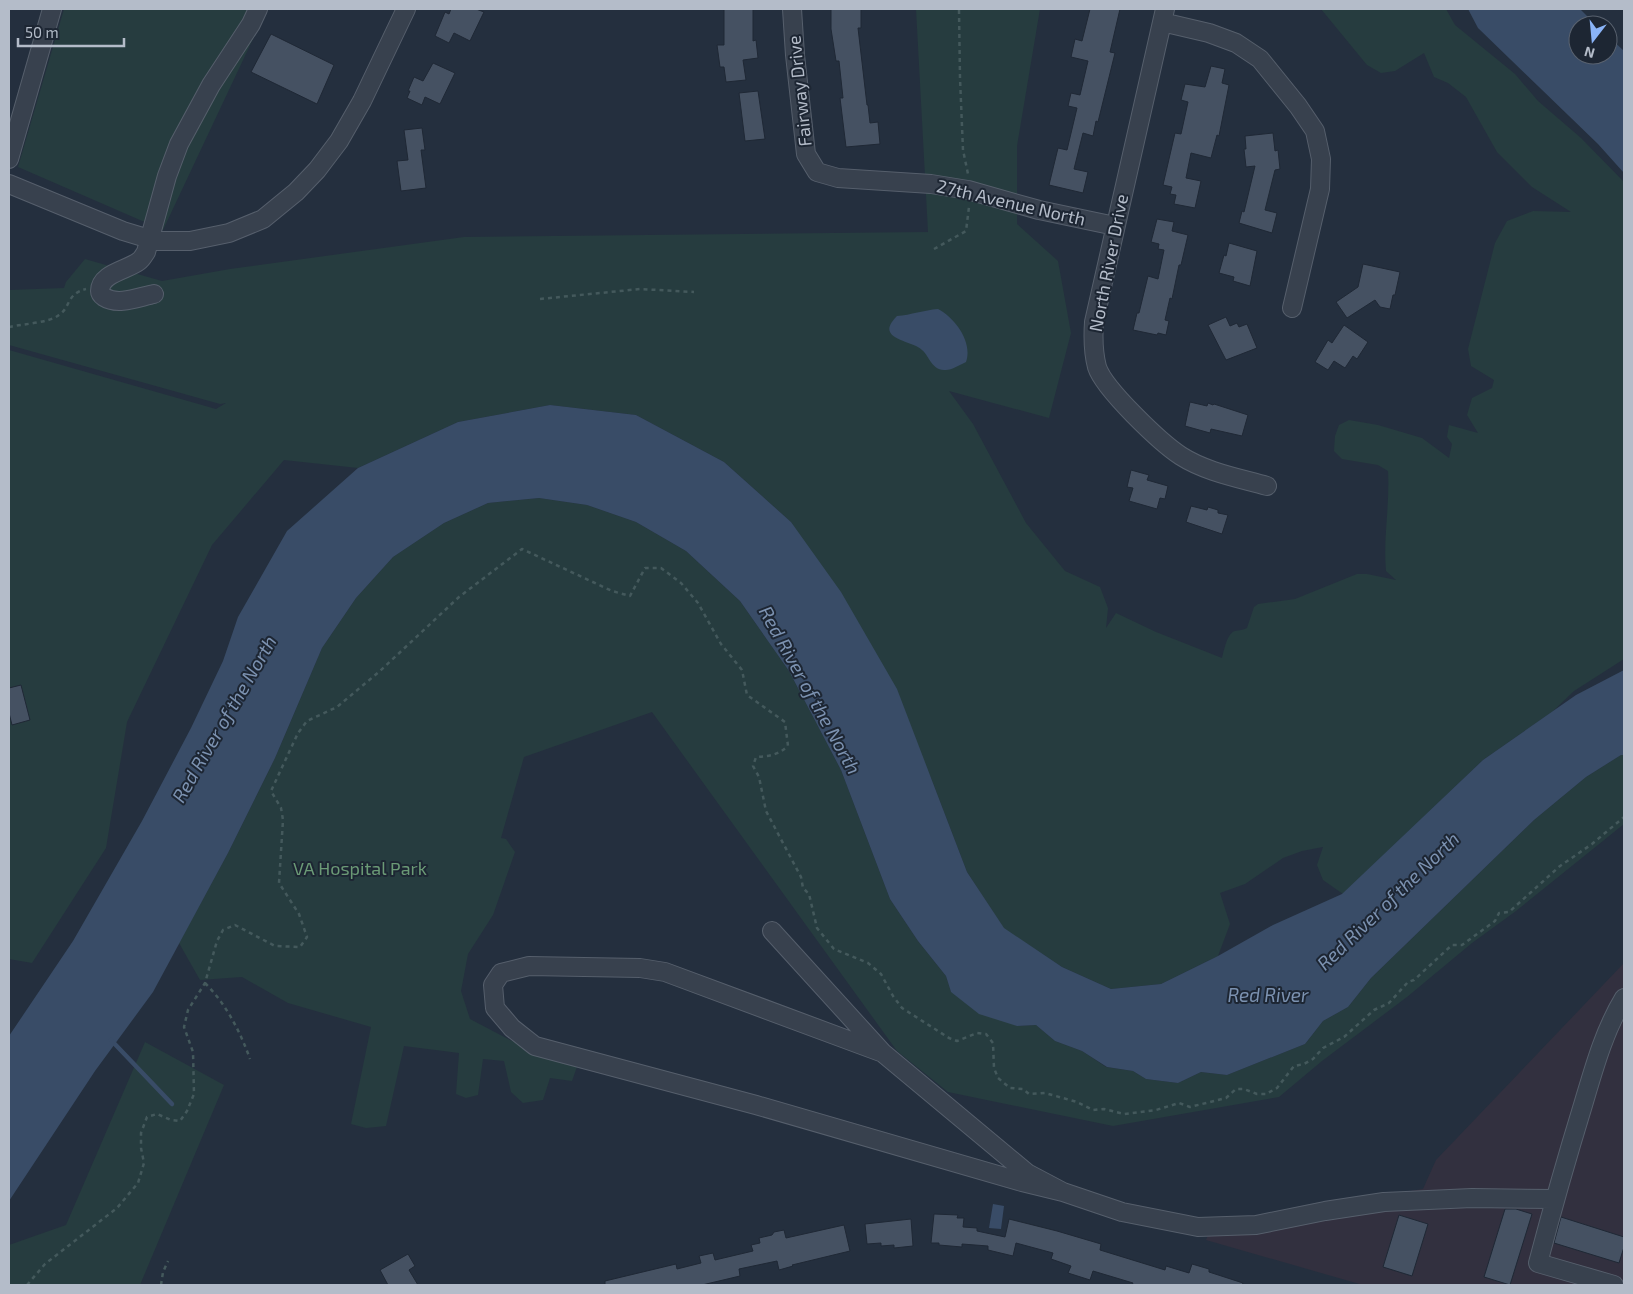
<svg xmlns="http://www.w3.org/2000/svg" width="1633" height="1294" viewBox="0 0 1633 1294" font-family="'Exo 2',sans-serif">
<rect width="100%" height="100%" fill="#242f3e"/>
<path fill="#32303f" d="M1624 963V1285H1363L1206 1240 1214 1222 1423 1189 1436 1160Z"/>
<path fill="#263c3f" d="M64 9H267L163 230 18 167Z
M916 9H1040L1017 146V224L1058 261 1071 333 1049 418 949 391 973 424 1026 523 1065 571 1100 587 1108 608 1106 628 1116 613 1156 632 1222 658C1224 651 1227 633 1235 631 1239 630 1243 630 1247 628L1254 607 1258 604 1295 599 1357 574H1367L1396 580 1386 571C1383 538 1390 505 1388 471L1378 465 1342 459 1334 451 1335 436 1339 425 1349 420 1378 425 1422 438 1449 458 1452 444 1447 437 1449 425 1478 433 1467 415 1472 398 1492 388 1494 380 1471 366 1468 349 1495 243 1507 221 1533 211 1571 212 1532 187 1497 152 1466 97 1448 83 1434 77 1424 53 1395 71 1381 73 1367 65 1321 9H1446L1455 25 1515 74 1538 101 1581 138 1624 182V659L1574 691 1552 712 1483 760 1343 894 1323 880 1317 865 1323 847 1302 851 1283 858 1245 884 1220 893 1230 924 1218 956 1161 984 1111 989 1062 967 1004 929 967 872 931 778 791 522 724 462 636 415 550 405 458 422 358 468 284 460 212 545 127 722 106 848 32 963 9 959V350L216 409 226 403 220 404 9 345V290L64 288 66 282 85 259 162 281 230 269 464 237 928 232Z
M539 498 587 505 636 522 686 551 740 601 789 671 841 770 890 899 918 941 946 976 951 992 1017 1026 1036 1025 1055 1041 1082 1051 1106 1067 1133 1071 1146 1079 1178 1083 1201 1072 1227 1075 1305 1044 1323 1021 1348 1007 1371 978 1534 820 1586 777 1621 755H1624V824L1516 911 1472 943 1407 997 1322 1061 1279 1097 1113 1126 948 1092 897 1051 652 712 524 757 501 838 506 839 515 852 493 915 468 954 461 991 470 1019 510 1040 548 1056 578 1064 572 1081 550 1078 543 1100 523 1103 511 1092 504 1061 483 1059 478 1095 466 1098 456 1094 459 1053 404 1046 386 1126 366 1128 351 1124 371 1027 288 1003 242 977 200 980 179 943 228 853 275 758 322 648 356 598 393 557 444 523 488 503Z
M145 1042 224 1085 140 1285H9V1245L66 1225Z"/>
<path fill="#394c67" d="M1468 9H1580L1596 25H1578V55H1608V36L1624 51V173L1598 144 1478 28Z
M938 309C955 318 973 342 966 362 959 365 951 371 944 370 931 369 930 357 922 350 912 340 873 340 897 316 911 315 924 310 938 309Z
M550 405 636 415 724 462 791 522 841 592 897 689 967 872 1004 928 1062 967 1111 989 1161 984 1218 956 1273 925 1342 894 1483 760 1576 695 1624 670V755H1621L1586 777 1534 820 1371 978 1348 1007 1323 1021 1305 1044 1227 1075 1201 1072 1178 1083 1146 1079 1133 1071 1107 1067 1082 1051 1055 1041 1036 1025 1017 1026 979 1014 951 992 946 976 918 941 890 899 841 770 789 671 740 601 686 551 636 522 587 505 539 498 488 503 444 523 393 557 356 598 322 648 275 758 228 853 153 992 95 1071 9 1201V1036L73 941 142 821 191 728 223 661 238 617 287 531 358 468 458 422Z
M993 1204 1004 1206 1001 1229 989 1228Z"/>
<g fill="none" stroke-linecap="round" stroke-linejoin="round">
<path stroke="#394c67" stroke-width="4.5" d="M111 1040 172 1104"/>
</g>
<path fill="#455162" stroke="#1f2835" d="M451 9H476L484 12 470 41 454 33 449 43 435 36 445 12 449 14Z
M724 9H753V41L756 40 758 58 743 60 746 80 726 82 724 67H720L717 45H724Z
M831 9H861V28H858L867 105H868L870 123 878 122 880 144 846 147 840 98H843L839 61H836L831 29Z
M1090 9H1120L1110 52 1115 53 1098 122 1096 121 1093 136 1083 133 1074 169 1088 172 1083 193 1049 185 1058 148 1067 150 1077 108 1068 106 1071 93 1080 95 1088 61 1071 57 1075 39 1082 41Z
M271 34 334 65 317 104 251 72Z
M433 63 455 73 440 104 425 97 422 105 407 98 410 91H408L414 77 423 81Z
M1211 66 1225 69 1222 83 1229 85 1219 136 1217 135 1211 158 1191 153 1186 178 1201 181 1195 208 1174 204 1176 195 1170 194 1172 187 1163 185 1175 133 1181 134 1188 102 1181 100 1185 84 1205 87Z
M758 91 765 139 745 141 739 93Z
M422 128 425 150H421L426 188 401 191 397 161 408 160 404 130Z
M1273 133 1275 151 1278 150 1280 169 1275 170 1265 210 1277 213 1272 233 1239 223 1242 211 1244 212 1255 166 1246 167 1244 149H1246L1245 136Z
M1157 219 1174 222 1172 231 1188 235 1181 265H1179L1172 299 1170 298 1165 320 1169 321 1166 335 1158 333 1157 335 1133 330 1137 313H1139L1148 276 1158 279 1164 250 1158 249 1159 244 1151 242Z
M1229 243 1257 251 1250 286 1233 281 1234 277 1219 273 1224 255 1226 256Z
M1363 264 1400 272 1395 295H1393L1390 309 1380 307 1375 300 1347 318 1336 302 1358 287Z
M1226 317 1230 326 1237 323 1239 327 1247 324 1257 348 1226 360 1208 325Z
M1344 325 1368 342 1357 359 1353 356 1345 368 1334 361 1328 370 1315 362 1328 340 1332 343Z
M1190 402 1207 406 1208 403 1213 405 1214 404 1248 415 1242 436 1211 429 1210 433 1185 426Z
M1131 470 1149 475 1147 480 1168 486 1165 499 1160 498 1157 509 1129 501 1133 488 1127 487Z
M1191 506 1207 510 1208 507 1218 510V513L1228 515 1222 534 1186 522Z
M21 685 30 720 12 725 9 713V688Z
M1505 1209H1516L1532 1214 1510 1285 1484 1277Z
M934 1214 958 1215 957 1218H964L963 1227 977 1228V1231L1005 1237 1009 1219 1057 1231 1101 1244 1100 1250 1165 1270 1166 1266 1189 1273 1192 1264 1209 1269V1272L1243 1283 1242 1285H1132L1133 1283 1093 1271 1090 1280 1068 1273 1071 1266 1051 1259 1053 1253 1016 1243 1013 1256 988 1250V1246L962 1244V1247L939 1245V1243H931Z
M1399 1215 1428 1224 1412 1276 1383 1267Z
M1561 1217 1624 1237V1247L1619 1263 1554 1243Z
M911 1219 913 1246 894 1248V1245L881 1246V1243L867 1244 865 1224Z
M844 1225 850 1251 792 1265 793 1266 779 1270 777 1261 739 1269 740 1276 702 1285H605V1281L676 1264 677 1269 701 1263 699 1256 713 1253 715 1260 753 1251 751 1245 760 1243 759 1238 772 1235 774 1232 784 1230 786 1238Z
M408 1254 415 1266 409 1270 418 1285H388L380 1270Z"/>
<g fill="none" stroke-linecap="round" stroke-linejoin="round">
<defs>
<path id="minor" d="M792 9 795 55 806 154 817 172 838 178 931 184 968 190 1039 210 1115 226
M1165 9 1094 322C1093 337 1093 352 1097 367 1104 389 1161 443 1181 456 1206 472 1239 478 1267 486
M1162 22 1209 33 1236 43 1260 59 1298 106 1315 131 1321 159 1320 189 1292 308
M9 159 52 9
M9 184 123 231 156 241H190L229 233 263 219 296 192 317 170 339 141 362 101 406 9
M154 294C139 297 118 306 104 297 101 295 100 294 100 291 100 273 128 270 139 261 142 259 144 255 146 252L167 176 179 144 211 85 251 24 258 9
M772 931 883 1053 1027 1173 1063 1192 1122 1212 1198 1227 1256 1225 1325 1211 1384 1202 1472 1198 1555 1199
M883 1053 665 972 640 968 529 966 501 973 493 985 495 1008 512 1028 535 1046 756 1105 1022 1182 1063 1192
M1614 1285 1538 1263C1552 1210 1567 1157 1583 1105 1594 1068 1604 1031 1624 998"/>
</defs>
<use href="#minor" stroke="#565f6c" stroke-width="20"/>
<path stroke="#44595c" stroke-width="2.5" stroke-dasharray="4 4" stroke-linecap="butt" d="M959 10 960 78 963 150 968 174
M934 249 966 231 969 207
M540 299 640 289 694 292
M9 327C22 324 49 323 59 315 71 307 66 294 86 289
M205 983C226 1004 240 1031 250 1059
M27 1285 45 1264 117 1208 138 1183 144 1163 141 1148V1133L147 1117 157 1114 171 1120 180 1121 187 1111 194 1094 193 1052 184 1027 188 1010 205 983 217 941 223 930 235 925 275 946 300 947 307 937 299 914 279 883 283 820 281 808 271 791 298 733 307 721 337 707 380 671 459 597 522 549 612 591 630 596 645 568H661L681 583 698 603 721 644 742 670 747 695 785 722 788 746C778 755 770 756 756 757L753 766 759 777 766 811 801 877 803 888 809 894 817 928 834 949 868 963 881 974 893 996 902 1008 949 1038 957 1041 977 1033 986 1034 993 1043 994 1068 998 1078 1010 1088 1023 1089 1029 1094 1045 1093 1077 1102 1093 1110 1104 1109 1124 1114 1156 1110 1179 1103 1190 1107 1226 1098 1236 1089H1244L1257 1094H1266L1277 1088 1294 1066 1304 1064 1313 1059 1323 1048 1344 1037 1374 1010 1389 1003 1408 982 1414 980 1452 945H1462L1495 921 1499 913 1509 912 1560 866 1592 844 1624 817
M161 1285 163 1272 168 1261"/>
<use href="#minor" stroke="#38414e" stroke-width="18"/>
</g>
<g text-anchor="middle" stroke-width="4" stroke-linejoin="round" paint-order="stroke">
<g font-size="18" fill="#b4bcc9" stroke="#1d2633">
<text transform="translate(800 91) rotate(-96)" y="6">Fairway Drive</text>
<text transform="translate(1011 203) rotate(13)" y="6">27th Avenue North</text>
<text transform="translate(1109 263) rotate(-79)" y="6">North River Drive</text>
</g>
<g font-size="18" fill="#6b9a76" stroke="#1d2633">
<text x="360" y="875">VA Hospital Park</text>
</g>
<g font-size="19" font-style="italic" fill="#7c92b1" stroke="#1d2633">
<text transform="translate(810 690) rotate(61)" y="7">Red River of the North</text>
<text transform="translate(224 719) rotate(-60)" y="7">Red River of the North</text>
<text transform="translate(1388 901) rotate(-44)" y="7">Red River of the North</text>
<text x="1268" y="1002">Red River</text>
</g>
</g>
<rect width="1633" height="1294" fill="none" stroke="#b4bcc9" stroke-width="20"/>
<g transform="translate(1593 40) rotate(196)"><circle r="24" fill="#1d2633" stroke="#59626f"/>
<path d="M0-4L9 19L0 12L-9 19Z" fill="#8ab4f8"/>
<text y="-8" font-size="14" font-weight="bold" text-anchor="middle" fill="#b4bcc9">N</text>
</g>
<path d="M18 38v8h106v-8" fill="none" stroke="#b4bcc9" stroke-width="2.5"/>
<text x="25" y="38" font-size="15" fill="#b4bcc9" stroke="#1d2633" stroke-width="4" paint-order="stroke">50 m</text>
</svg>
